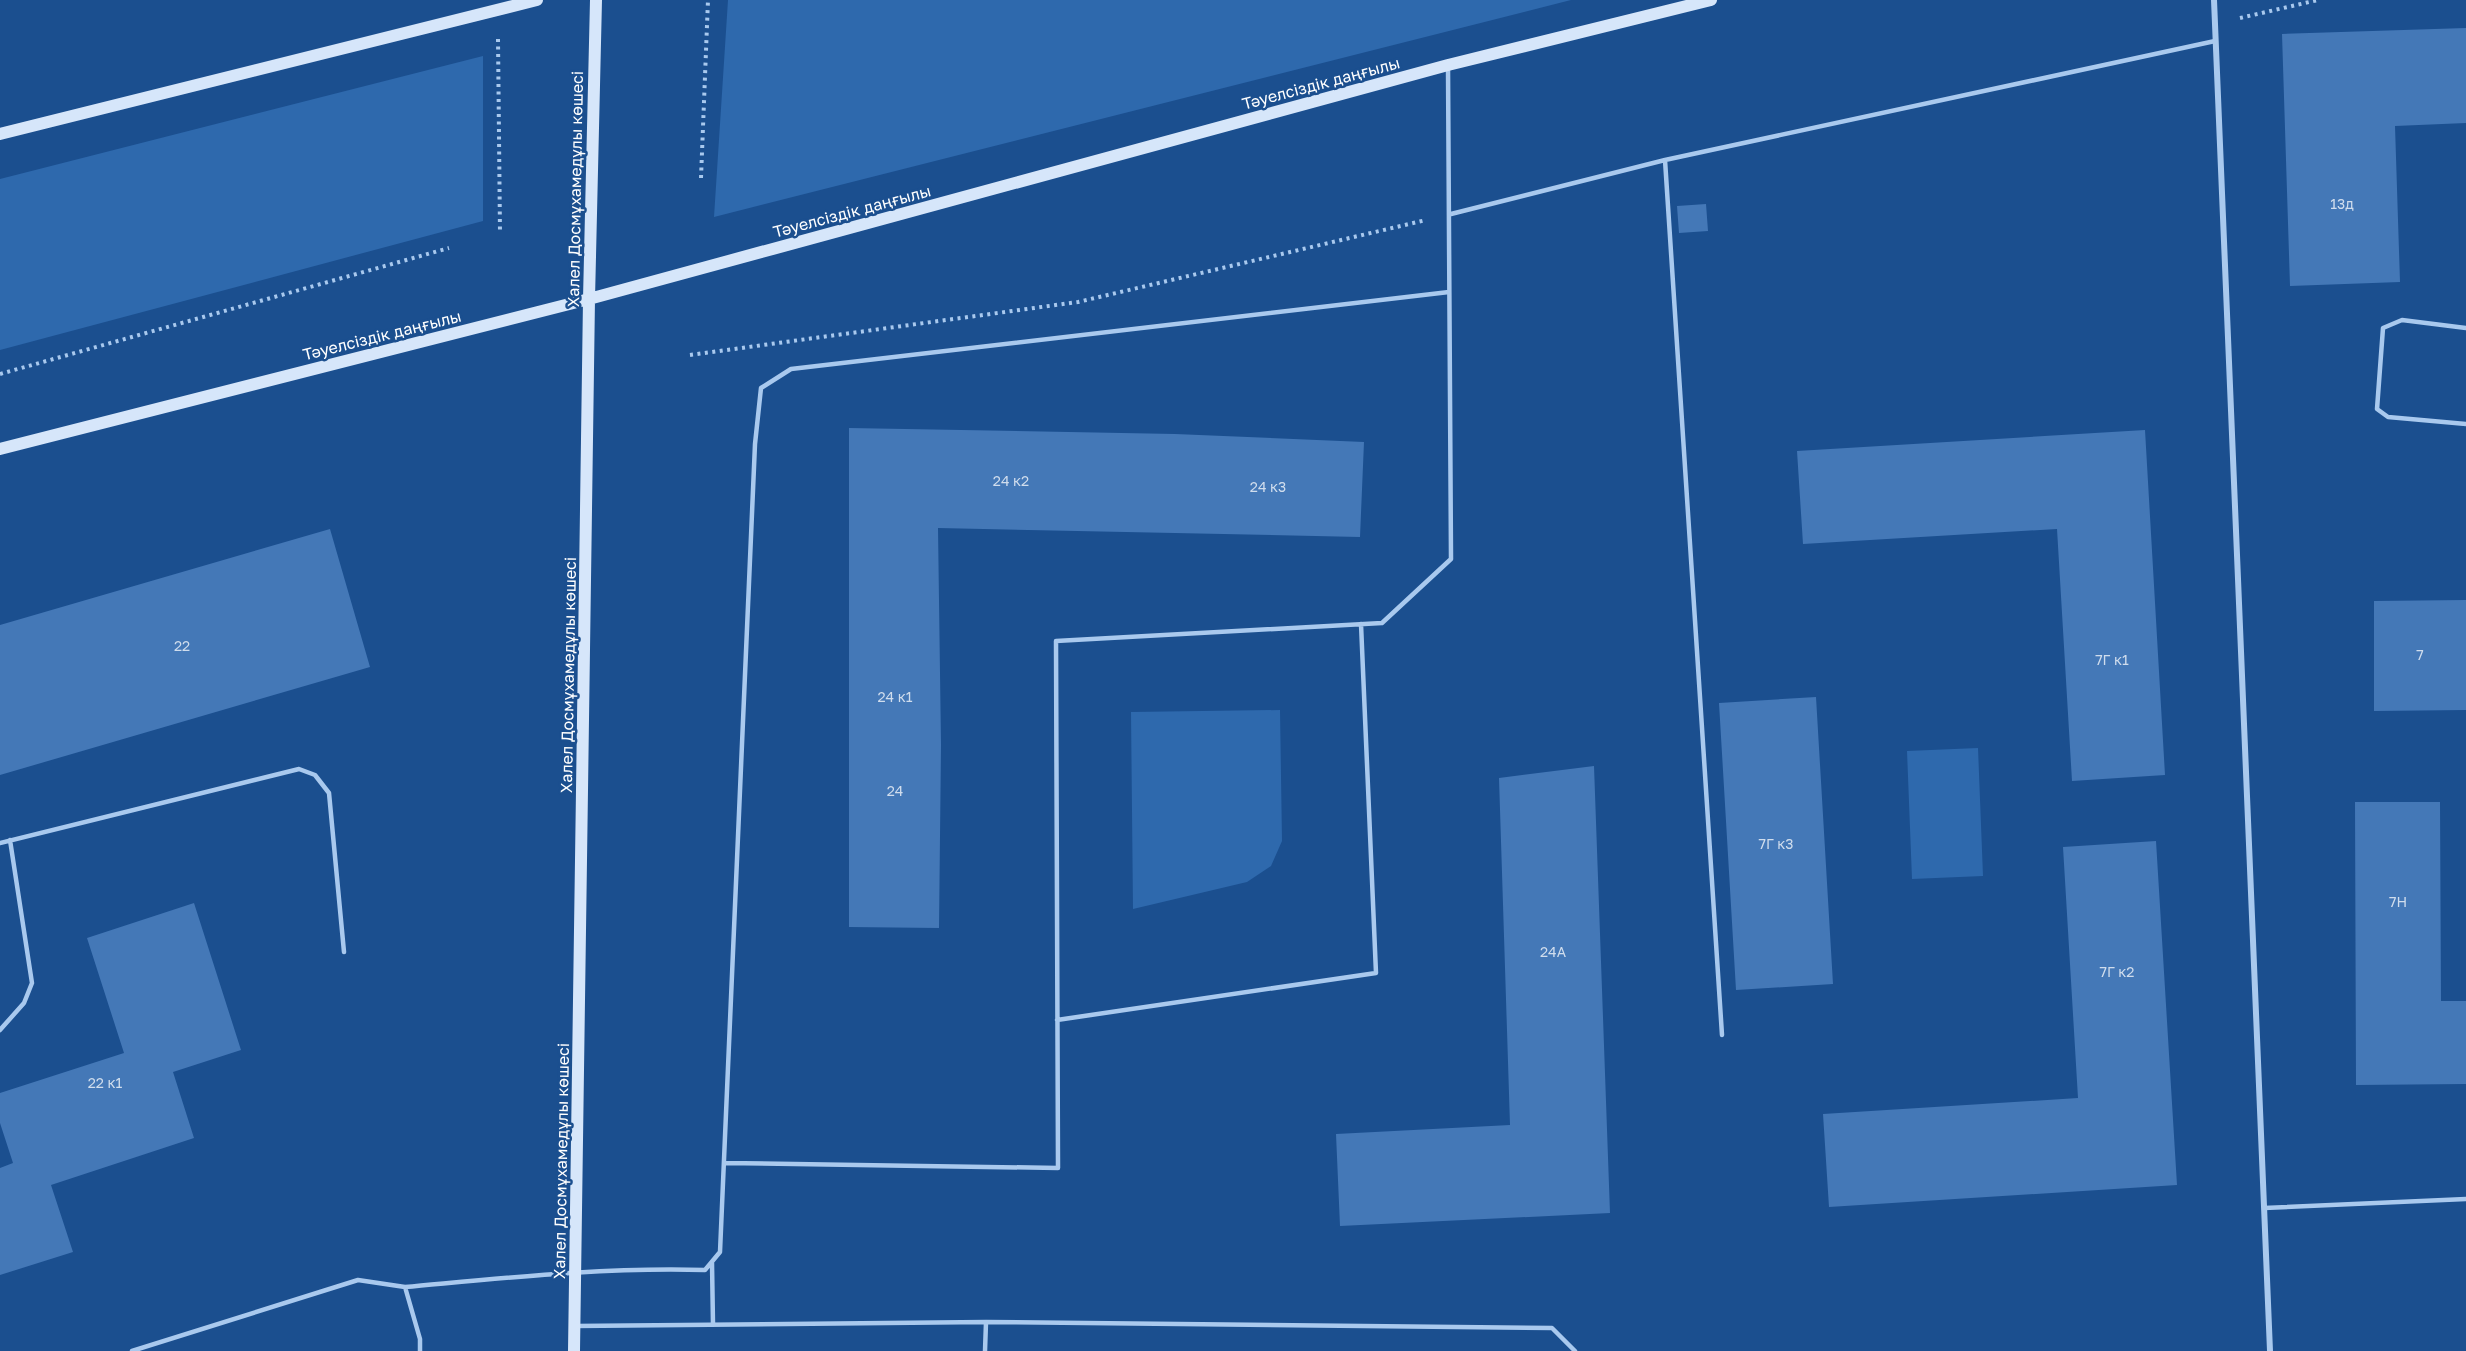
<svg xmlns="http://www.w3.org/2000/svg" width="2466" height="1351" viewBox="0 0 2466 1351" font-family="'Golos Text',sans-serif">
<rect width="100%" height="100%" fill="#1b4f8f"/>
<path fill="#2e69ad" d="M728 0H1571L714 217Z
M483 56V221L0 350V179Z
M1280 710 1282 841 1271 866 1247 882 1133 909 1131 712Z
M1978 748 1983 876 1912 879 1907 751Z"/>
<path fill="#4478b7" d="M2466 28V123L2395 126 2400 282 2290 286 2282 34Z
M1706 204 1708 231 1679 233 1677 206Z
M849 428 1175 434 1364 442 1360 537 938 528 941 745 939 928 849 927Z
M2145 430 2165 775 2072 781 2057 529 1803 544 1797 451Z
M330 529 370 667 0 775V625Z
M2466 600V710L2374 711V601Z
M1816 697 1833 984 1736 990 1719 703Z
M1594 766 1610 1213 1340 1226 1336 1134 1510 1125 1499 778Z
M2355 802H2440L2441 1001H2466V1084L2356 1085Z
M2156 841 2177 1185 1829 1207 1823 1114 2078 1098 2063 847Z
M194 903 241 1050 173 1072 194 1138 51 1185 73 1252 0 1275V1168L13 1163 0 1123V1093L124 1053 87 938Z"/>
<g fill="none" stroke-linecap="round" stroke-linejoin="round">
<path stroke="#a9c9ee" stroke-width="4" stroke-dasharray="3 4.5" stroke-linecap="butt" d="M2240 18 2318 0
M498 39 500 233
M701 178 708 0
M690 355 1078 302 1426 220
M0 374 449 248"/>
<path stroke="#a9c9ee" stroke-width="4.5" d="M1665 160 1722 1035
M1451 214 1665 160 2215 41
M2466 328 2402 320 2383 328 2377 409 2388 417 2466 424
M0 843 299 769 315 775 329 793 344 952
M1057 1020 1376 973 1361 624
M0 1030 24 1003 32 983 10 840
M724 1163 1058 1168 1056 641 1382 623 1451 559 1448 67
M2264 1208 2466 1199
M712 1263 713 1324
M405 1287C505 1278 604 1267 705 1270L720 1252 755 444 761 388 791 369 1449 292
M986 1322 1552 1328 1575 1351
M575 1326 986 1322 985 1351
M132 1351 358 1280 405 1287 420 1339V1351"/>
<path stroke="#a9c9ee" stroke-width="6" d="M2214 0 2270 1351"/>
<path stroke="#d6e6fa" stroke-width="12" d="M0 134 537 0
M0 449 589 299 1448 65 1711 0
M574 1351 589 299 596 0"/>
</g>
<g text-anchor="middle" stroke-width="5" stroke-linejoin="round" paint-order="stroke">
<g font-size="14" fill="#d0dded">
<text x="2342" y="209">13д</text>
<text x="1011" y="486">24 к2</text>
<text x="1268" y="492">24 к3</text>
<text x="182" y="651">22</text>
<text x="2420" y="660">7</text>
<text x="2112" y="665">7Г к1</text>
<text x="895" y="702">24 к1</text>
<text x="895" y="796">24</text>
<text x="1776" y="849">7Г к3</text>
<text x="2398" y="907">7Н</text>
<text x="1553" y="957">24А</text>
<text x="2117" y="977">7Г к2</text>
<text x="105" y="1088">22 к1</text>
</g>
<g font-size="16" fill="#fff" stroke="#1b4f8f">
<text transform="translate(1321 83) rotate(-15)" y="6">Тәуелсіздік даңғылы</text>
<text transform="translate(575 189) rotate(-89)" y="6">Халел Досмұхамедұлы көшесі</text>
<text transform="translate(852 211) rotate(-15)" y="6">Тәуелсіздік даңғылы</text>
<text transform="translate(382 335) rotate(-14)" y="6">Тәуелсіздік даңғылы</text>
<text transform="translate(568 675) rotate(-89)" y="6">Халел Досмұхамедұлы көшесі</text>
<text transform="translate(561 1161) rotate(-89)" y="6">Халел Досмұхамедұлы көшесі</text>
</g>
</g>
</svg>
